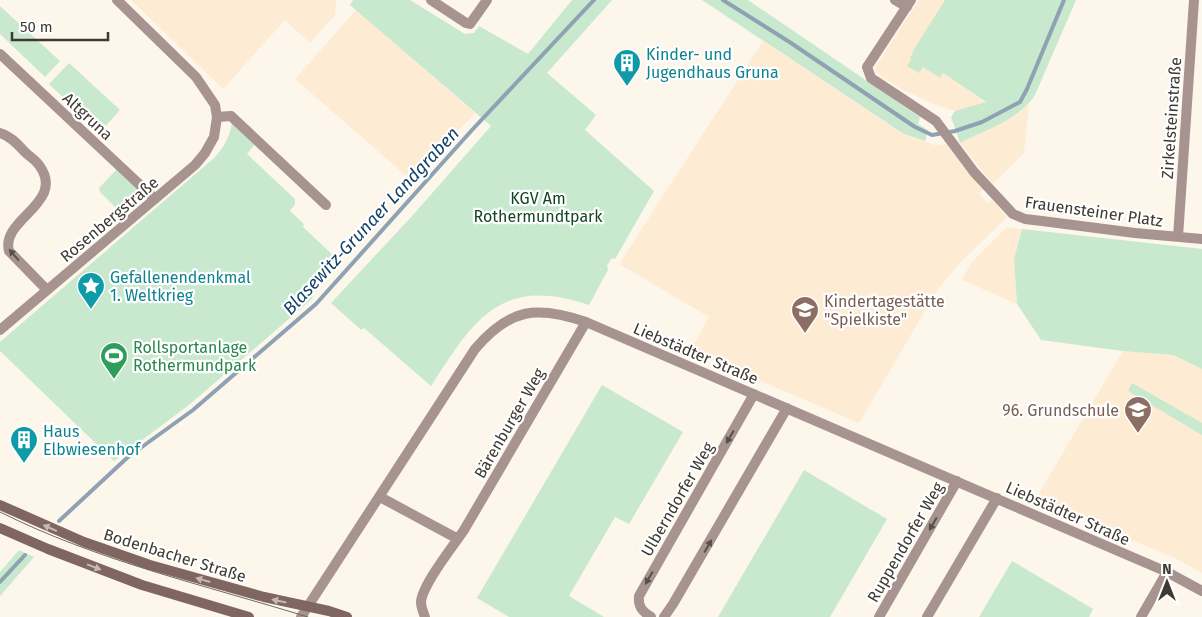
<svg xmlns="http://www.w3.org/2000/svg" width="1202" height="617" viewBox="0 0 1202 617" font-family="'Fira Sans',sans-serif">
<rect width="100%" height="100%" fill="#fdf6eb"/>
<path fill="#fdecd3" d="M131 0H336L335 15 310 43 285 20 223 89Z
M919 0H945L912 52 922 67 943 73 986 103 955 111 936 105 901 89 875 72V67Z
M356 10 475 113 411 180 295 79Z
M763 41 904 134 934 145 949 144 961 164 983 189 979 194 988 203 992 200 1007 217 959 264 938 289 859 423 690 351 709 317 621 265V261Z
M1029 104 1024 153 993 184 960 143 1016 115Z
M1007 227 1022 229 1014 259 1017 304 962 280 971 263Z
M1123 351 1173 355 1202 369V573L1175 558 1035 500Z"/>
<path fill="#c8e9ce" d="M353 0H410L465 34 474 33 479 26 528 54 572 0H612L547 73 596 115 585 130 654 191 615 259 612 258 607 265 608 270 589 305C501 275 474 319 431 386L364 328 361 330 331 303 413 215 491 126 350 5Z
M702 0H748L920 117 918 124 928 130 925 141 904 134Z
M945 0H1076L1035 95C1019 120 985 130 960 143L951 117 955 111 986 102 943 73 940 78 923 67 919 73 907 66 911 60 910 58 913 53 912 52Z
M0 6 60 61 45 77 0 34Z
M69 63 120 110 100 132 49 84Z
M232 122 256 143 247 154 295 199V204L290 211 304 224 303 227 336 258 316 285 312 299 189 405 114 461 0 351V342L214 158C224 147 230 137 232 122Z
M119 167 143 189 119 211 100 192 99 188Z
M1022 229 1202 249V369L1173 355 1123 351 1041 340 1017 304 1014 259Z
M1132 383 1202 423V435L1128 391Z
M602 385 683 432 629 524 615 517 569 596 604 617H509L477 598Z
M804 470 887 519 830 617H718Z
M19 550 34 557 0 596V572Z
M1012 561 1093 609 1089 617H979Z"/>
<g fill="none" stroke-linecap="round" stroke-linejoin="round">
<path stroke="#8ea2b4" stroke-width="4" d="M723 0 791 43 915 127 932 135 955 131 982 122 1020 102 1027 89 1064 0
M59 521 128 457 193 410 316 304 472 130 594 0
M0 582 25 555"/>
<path stroke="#a79490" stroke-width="10" d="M431 0 466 23 470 24 487 0
M895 0 907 7
M911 0 867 67 871 78 936 121 974 172 1013 214 1025 219 1042 221 1135 233 1202 239
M0 54 155 199
M217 117 231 116 326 205
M0 133C11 136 19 146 27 154 31 157 36 161 39 165 67 203 0 219 9 251L47 290
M1178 237 1194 0
M0 330 195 165 205 153 214 137 217 117 215 105 196 77 117 0
M380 497 458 539
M301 617 475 349C510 308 537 305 586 322L1167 572 1202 591
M425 617C423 612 421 607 421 602 422 585 454 545 464 530L586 322
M651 617C642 611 638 607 639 596L754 394
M664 617 673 604 787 408
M879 617 957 481
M927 617 997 498
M1141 617 1167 572"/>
<path stroke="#806660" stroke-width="10" d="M0 505 84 542 150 565 264 597 329 611 347 617
M0 528 48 549 142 585 249 617"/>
<path stroke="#6e6860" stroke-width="1" d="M0 512C98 561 204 585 308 617"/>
</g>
<defs><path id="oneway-solid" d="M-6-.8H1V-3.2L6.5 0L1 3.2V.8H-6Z" transform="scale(1.25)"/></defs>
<g fill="#58504a">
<use href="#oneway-solid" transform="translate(14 255) rotate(-131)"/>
<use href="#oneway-solid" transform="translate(730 437) rotate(120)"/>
<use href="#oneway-solid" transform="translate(933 524) rotate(120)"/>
<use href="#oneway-solid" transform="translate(708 546) rotate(-60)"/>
<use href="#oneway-solid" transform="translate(649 578) rotate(120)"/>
</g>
<g fill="#c6bab7">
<use href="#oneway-solid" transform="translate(50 528) rotate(-156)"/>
<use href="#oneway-solid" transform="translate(94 567) rotate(21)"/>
<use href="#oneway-solid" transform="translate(203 580) rotate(-164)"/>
<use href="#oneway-solid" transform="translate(279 601) rotate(-168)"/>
</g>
<defs>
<symbol id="building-pin" viewBox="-11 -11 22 30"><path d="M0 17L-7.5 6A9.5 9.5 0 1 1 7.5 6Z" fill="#0f9aa8" stroke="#fff"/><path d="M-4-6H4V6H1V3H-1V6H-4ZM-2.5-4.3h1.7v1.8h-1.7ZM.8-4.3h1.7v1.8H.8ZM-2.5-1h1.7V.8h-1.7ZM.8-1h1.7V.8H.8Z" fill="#fff"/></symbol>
<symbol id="sight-pin" viewBox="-11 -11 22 30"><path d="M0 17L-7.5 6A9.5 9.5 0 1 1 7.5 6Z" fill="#0f9aa8" stroke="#fff"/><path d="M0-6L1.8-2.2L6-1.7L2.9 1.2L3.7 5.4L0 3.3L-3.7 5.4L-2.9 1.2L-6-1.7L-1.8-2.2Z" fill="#fff"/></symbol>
<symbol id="school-pin" viewBox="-11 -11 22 30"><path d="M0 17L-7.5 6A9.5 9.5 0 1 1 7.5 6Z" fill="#8d6e63" stroke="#fff"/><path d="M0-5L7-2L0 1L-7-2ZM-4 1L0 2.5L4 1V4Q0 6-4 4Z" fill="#fff"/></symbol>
<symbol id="stadium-pin" viewBox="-11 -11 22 30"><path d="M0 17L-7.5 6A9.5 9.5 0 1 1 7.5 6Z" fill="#2e9e5b" stroke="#fff"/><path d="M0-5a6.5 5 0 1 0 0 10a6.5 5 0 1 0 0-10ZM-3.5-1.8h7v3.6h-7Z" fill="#fff"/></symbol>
</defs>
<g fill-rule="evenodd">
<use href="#building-pin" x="611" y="47" width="32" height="43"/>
<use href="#sight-pin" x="75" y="270" width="32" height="43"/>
<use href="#school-pin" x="789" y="294" width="32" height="43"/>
<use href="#stadium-pin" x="98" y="340" width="32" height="43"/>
<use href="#school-pin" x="1122" y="394" width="32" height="43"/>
<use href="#building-pin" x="8" y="424" width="32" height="43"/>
</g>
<g text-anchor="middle" stroke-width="4.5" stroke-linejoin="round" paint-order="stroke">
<g font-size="16" fill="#0d838f" stroke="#fff" text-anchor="start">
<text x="646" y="60">Kinder- und<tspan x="646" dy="18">Jugendhaus Gruna</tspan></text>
<text x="110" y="283">Gefallenendenkmal<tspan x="110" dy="18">1. Weltkrieg</tspan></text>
<text x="43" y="437">Haus<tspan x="43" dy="18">Elbwiesenhof</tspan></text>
</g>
<g font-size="16" fill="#3e3932" stroke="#fff">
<text transform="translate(88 116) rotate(43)" y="6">Altgruna</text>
<text transform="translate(1171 118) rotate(-86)" y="6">Zirkelsteinstraße</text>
<text transform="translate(1094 211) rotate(8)" y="6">Frauensteiner Platz</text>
<text transform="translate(109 219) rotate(-40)" y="6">Rosenbergstraße</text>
<text transform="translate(696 353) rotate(23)" y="6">Liebstädter Straße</text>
<text transform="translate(509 423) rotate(-60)" y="6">Bärenburger Weg</text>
<text transform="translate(677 499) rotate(-60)" y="6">Ulberndorfer Weg</text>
<text transform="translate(1068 513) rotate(24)" y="6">Liebstädter Straße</text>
<text transform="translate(905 542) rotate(-60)" y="6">Ruppendorfer Weg</text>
<text transform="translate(175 555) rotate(17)" y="6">Bodenbacher Straße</text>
</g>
<g font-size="16" fill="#114623" stroke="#fff">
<text x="538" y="204">KGV Am<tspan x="538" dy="18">Rothermundtpark</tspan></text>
</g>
<g font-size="16" fill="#785e54" stroke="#fff" text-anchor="start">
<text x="824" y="307">Kindertagestätte<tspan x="824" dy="18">"Spielkiste"</tspan></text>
<text x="1119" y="416" text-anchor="end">96. Grundschule</text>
</g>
<g font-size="16" fill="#27864d" stroke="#fff" text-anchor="start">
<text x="133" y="353">Rollsportanlage<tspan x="133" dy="18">Rothermundpark</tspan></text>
</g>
<g font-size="18" font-style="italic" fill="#14436a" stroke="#fff">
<text transform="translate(371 221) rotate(-47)" y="6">Blasewitz‐Grunaer Landgraben</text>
</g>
</g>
<g transform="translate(1167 582)" stroke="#ffffff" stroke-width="4" paint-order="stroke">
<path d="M0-4L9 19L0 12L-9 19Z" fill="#3e3932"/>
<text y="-8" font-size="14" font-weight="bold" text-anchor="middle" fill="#3e3932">N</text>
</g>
<path d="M12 32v8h96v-8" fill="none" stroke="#3e3932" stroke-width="2.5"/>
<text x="20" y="32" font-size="15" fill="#3e3932" stroke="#ffffff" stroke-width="4" paint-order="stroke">50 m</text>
</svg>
